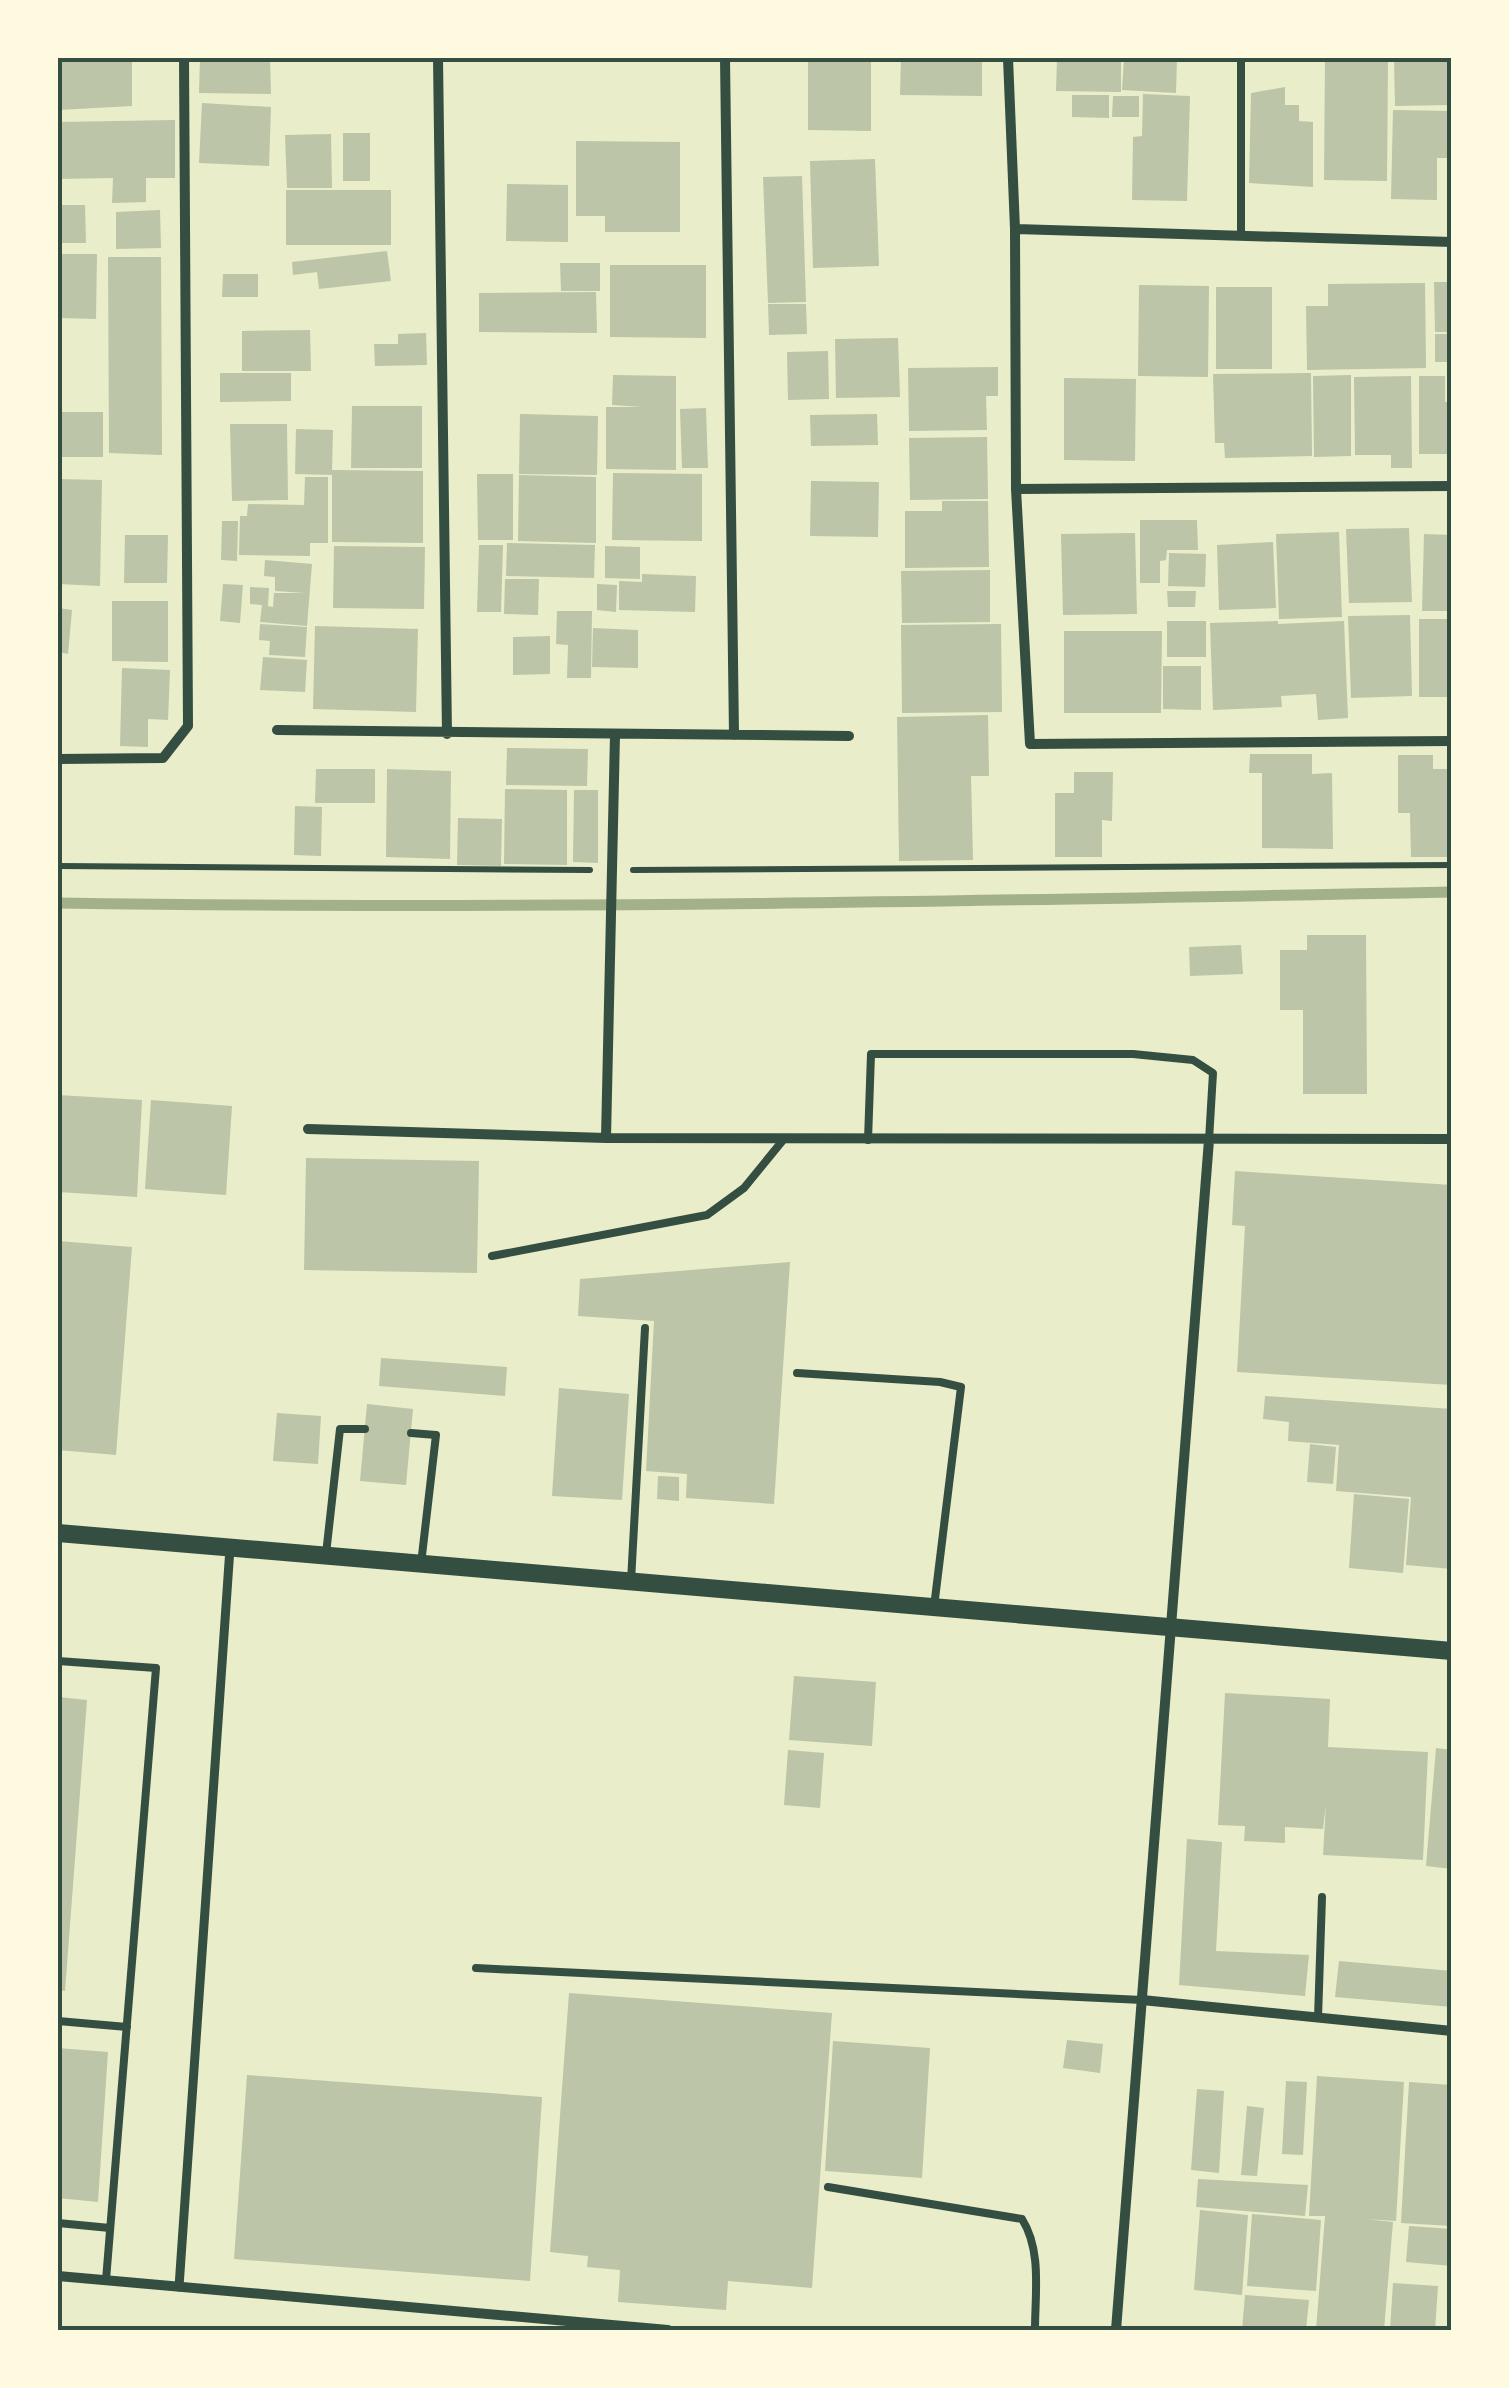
<svg xmlns="http://www.w3.org/2000/svg" width="1509" height="2388" viewBox="0 0 1509 2388" font-family="'Archivo Narrow',sans-serif">
<rect width="100%" height="100%" fill="#e9edc9"/>
<g fill="none" stroke-linecap="round" stroke-linejoin="round">
<path stroke="#a3b18a" stroke-width="11" d="M58 903C522 910 987 901 1452 892"/>
</g>
<path fill="#bcc5a7" d="M58 58H132V106L58 110Z
M200 58H270L271 94 199 93Z
M901 58H982V96L900 95Z
M1057 58H1121V92L1056 91Z
M1124 58H1177L1176 93 1122 90Z
M1394 58H1452V105L1395 106Z
M808 59 871 60V131L808 130Z
M1325 59 1388 60 1387 181 1324 180Z
M1285 87V105H1299V121L1313 122V187L1249 183 1251 93Z
M1143 94 1190 96 1187 201 1132 200 1133 137 1142 136Z
M1072 95H1109V118L1072 117Z
M1113 96H1139V117H1112Z
M202 103 271 107 269 166 199 163Z
M1393 110 1452 111V158H1437V200L1391 199Z
M175 120V178H146V202L112 203 113 178 58 179V122Z
M343 133H370V181H343Z
M331 134 332 188H287L285 135Z
M576 141 680 142V232H605V216H576Z
M875 159 879 266 813 268 810 161Z
M802 176 806 302 768 303 763 177Z
M507 184 568 185V242L506 241Z
M286 190H391V245H286Z
M58 205H85L86 243H58Z
M160 210 161 248 116 249V212Z
M387 251 391 281 319 289 317 272 293 275 292 262Z
M58 254H97L96 319 58 318Z
M108 257H161L162 455 109 453Z
M560 263H600V291H561Z
M610 265H706V338L610 337Z
M223 274H258V297H222Z
M1434 282H1452V332H1435Z
M1425 283 1426 368 1307 370 1306 306H1328V284Z
M1139 285 1209 286 1208 377 1138 376Z
M1216 287H1272V369H1216Z
M596 292 597 333 479 332V293Z
M768 304H806L807 334 769 335Z
M310 330 311 371H242V331Z
M426 333 427 365 375 366 374 344H398V334Z
M1435 334H1452V362H1435Z
M898 338 900 397 836 398 835 339Z
M828 351 829 399 788 400 787 352Z
M998 367V396H986L987 430 909 431 908 368Z
M220 373H291V401L220 402Z
M1311 373 1312 456 1225 458 1224 443H1215L1213 374Z
M613 375 676 376V470L606 469V407H642L612 405Z
M1351 375V456L1314 457 1313 376Z
M1411 376 1412 468H1391V455H1355L1354 377Z
M1419 376H1445V402H1452V454H1419Z
M1064 378 1136 379 1135 461 1064 460Z
M352 406H422V468H351Z
M706 408 708 468H682L680 409Z
M58 412H103V457H58Z
M520 414 598 416 597 475 519 474Z
M877 414 878 445 811 446 810 415Z
M230 424H287L288 500 232 501Z
M296 429 333 430 332 470 423 471V543L332 542V475L295 474Z
M987 437 988 499 910 500 909 438Z
M613 473 702 474V541L612 540Z
M477 474H513V540H478Z
M519 475 596 477V543L518 541Z
M305 477H328V543H310V556L239 555 240 516H247L248 504 304 505Z
M58 479 102 480 100 586 58 584Z
M811 481 879 482 878 537 810 536Z
M942 501H988L989 567 905 568V511H942Z
M1140 520H1197L1198 550H1167L1166 560 1160 561V583H1140Z
M222 521H238L237 561 221 560Z
M1409 528 1412 602 1349 603 1346 529Z
M1339 532 1342 617 1279 619 1276 534Z
M1135 533 1137 614 1063 615 1061 534Z
M1424 534 1452 535V611H1422Z
M125 535H168L167 583H124Z
M1273 542 1276 608 1219 610 1217 545Z
M507 543 595 545 594 578 506 576Z
M479 545H503L501 612H477Z
M334 546 425 547 424 609 333 608Z
M605 546 640 547V579L605 578Z
M1169 553 1206 554 1205 587 1168 586Z
M265 560 312 564 307 626 260 622 262 605 250 604V587L269 588 268 606 273 607 274 593H305L275 591V577L264 576Z
M990 570V622L902 623 901 571Z
M642 574 696 576 695 612 619 610V581L642 582Z
M505 579H539L538 615 504 614Z
M223 584 243 585 240 623 220 621Z
M597 584 617 585 616 612 597 610Z
M1167 591H1196L1195 607H1168Z
M112 601H168V662L112 661Z
M58 608 72 610 68 654 58 652Z
M557 611H592L591 678H567L568 645 556 644Z
M1410 615 1412 696 1351 698 1348 616Z
M1419 619H1452V697H1419Z
M1167 621H1206V657H1167Z
M1278 621V624L1344 621 1348 718 1318 720 1316 694 1281 696 1282 707 1213 710 1210 623Z
M260 624 307 627 305 657 269 655 270 641 259 640Z
M1001 624 1002 712 902 713 901 625Z
M315 626 418 629 416 712 313 709Z
M593 628 638 630V668L592 667Z
M1064 631H1162L1161 713H1064Z
M550 636V674L513 675V637Z
M263 657 307 660 305 692 260 690Z
M1163 666H1201V710L1163 709Z
M122 668 170 670 168 720 148 719V747L120 746Z
M988 715 989 776H971L973 860 899 861 897 717Z
M507 748 588 749 587 786 506 785Z
M1250 754H1312V774L1332 773 1333 849 1262 848V773H1249Z
M1398 755H1433V769H1452V857H1411L1410 813H1398Z
M316 769H375V803H315Z
M387 769 451 771 450 859 386 857Z
M1074 772H1113L1112 821 1102 820V857H1055V793H1074Z
M505 789 567 790V865L504 864Z
M574 790H598V863L573 862Z
M295 806 322 807 321 856 294 855Z
M458 818 502 819 501 866 457 865Z
M1307 935H1366L1367 1094H1303V1010H1280V950H1307Z
M1241 945 1243 974 1190 976 1189 947Z
M58 1095 142 1100 137 1197 58 1192Z
M151 1100 232 1106 226 1195 145 1189Z
M306 1158 479 1161 477 1273 304 1270Z
M1235 1171 1452 1185V1385L1237 1372 1245 1226 1232 1225Z
M58 1241 132 1247 116 1455 58 1450Z
M790 1262 774 1504 686 1498 687 1474 646 1471 654 1321 578 1316 580 1279Z
M381 1358 507 1367 505 1396 379 1386Z
M559 1388 629 1394 622 1500 552 1496Z
M1265 1396 1452 1409V1569L1406 1565 1411 1497 1336 1491 1339 1445 1288 1441 1289 1422 1263 1419Z
M367 1404 413 1409 406 1485 360 1481Z
M277 1413 321 1416 318 1464 273 1461Z
M1310 1444 1336 1447 1333 1484 1307 1482Z
M658 1476 679 1477V1501L657 1499Z
M1354 1494 1409 1499 1403 1573 1349 1568Z
M794 1676 876 1682 872 1746 789 1740Z
M1225 1693 1330 1699 1328 1747 1428 1752 1423 1860 1323 1855 1326 1804 1323 1829 1285 1827V1843L1244 1841 1245 1826 1218 1825Z
M58 1697 87 1700 65 1991 58 1990Z
M1436 1748 1452 1750V1869L1426 1866Z
M788 1750 824 1753 820 1808 784 1805Z
M1187 1839 1222 1842 1216 1951 1309 1955 1305 1996 1179 1985Z
M1339 1961 1452 1971V2007L1335 1997Z
M569 1993 832 2013 812 2288 728 2281 726 2310 618 2302 620 2270 587 2267 588 2256 550 2252Z
M1067 2040 1103 2044 1100 2073 1063 2068Z
M833 2041 930 2048 922 2178 825 2171Z
M58 2048 108 2052 98 2202 58 2198Z
M247 2075 542 2097 530 2281 234 2259Z
M1317 2076 1404 2082 1396 2221 1366 2219 1393 2222 1384 2330H1316L1325 2216H1309Z
M1286 2081 1307 2082 1303 2155 1282 2154Z
M1409 2082 1452 2085V2226L1401 2223Z
M1197 2089 1224 2091 1219 2173 1191 2170Z
M1247 2106 1264 2108 1257 2176 1241 2175Z
M1198 2179 1308 2185 1305 2216 1196 2207Z
M1200 2210 1248 2215 1242 2295 1194 2290Z
M1252 2214 1321 2220 1316 2291 1247 2286Z
M1409 2226 1452 2229V2266L1406 2262Z
M1393 2283 1438 2286 1435 2330H1390Z
M1245 2295 1309 2300 1306 2330H1242Z"/>
<g fill="none" stroke-linecap="round" stroke-linejoin="round">
<path stroke="#344e41" stroke-width="6" d="M58 866 590 870
M633 870 1452 865"/>
<path stroke="#344e41" stroke-width="8" d="M1241 58V235
M868 1140 871 1054H1133L1193 1060 1213 1073 1209 1140
M492 1256 707 1215 744 1188 784 1139
M797 1373 940 1382 961 1387 934 1607
M411 1433 436 1435 421 1564
M326 1554 340 1429H365
M631 1581 645 1328
M58 1661 156 1668 106 2280
M476 1968 1142 2000
M1318 2018 1322 1897
M58 2021 127 2027
M828 2187 1022 2219C1042 2251 1035 2293 1035 2330
M58 2223 110 2228"/>
<path stroke="#344e41" stroke-width="9" d="M179 2287 230 1548"/>
<path stroke="#344e41" stroke-width="10" d="M438 58 447 734
M725 58 734 735
M1008 58 1015 229 1016 489 1030 744 1452 741
M1015 229 1452 242
M1016 489 1452 486
M277 730 849 736
M58 759 163 758 188 726 184 58
M308 1129 606 1138 1452 1139
M606 1138 615 735
M1142 2000 1452 2031
M58 2276 668 2330
M1116 2330 1209 1140"/>
<path stroke="#344e41" stroke-width="18" d="M58 1533 1452 1651"/>
</g>
<rect width="1509" height="2388" fill="none" stroke="#fefae0" stroke-width="120"/>
<rect x="60" y="60" width="1389" height="2268" fill="none" stroke="#344e41" stroke-width="4"/>
</svg>
